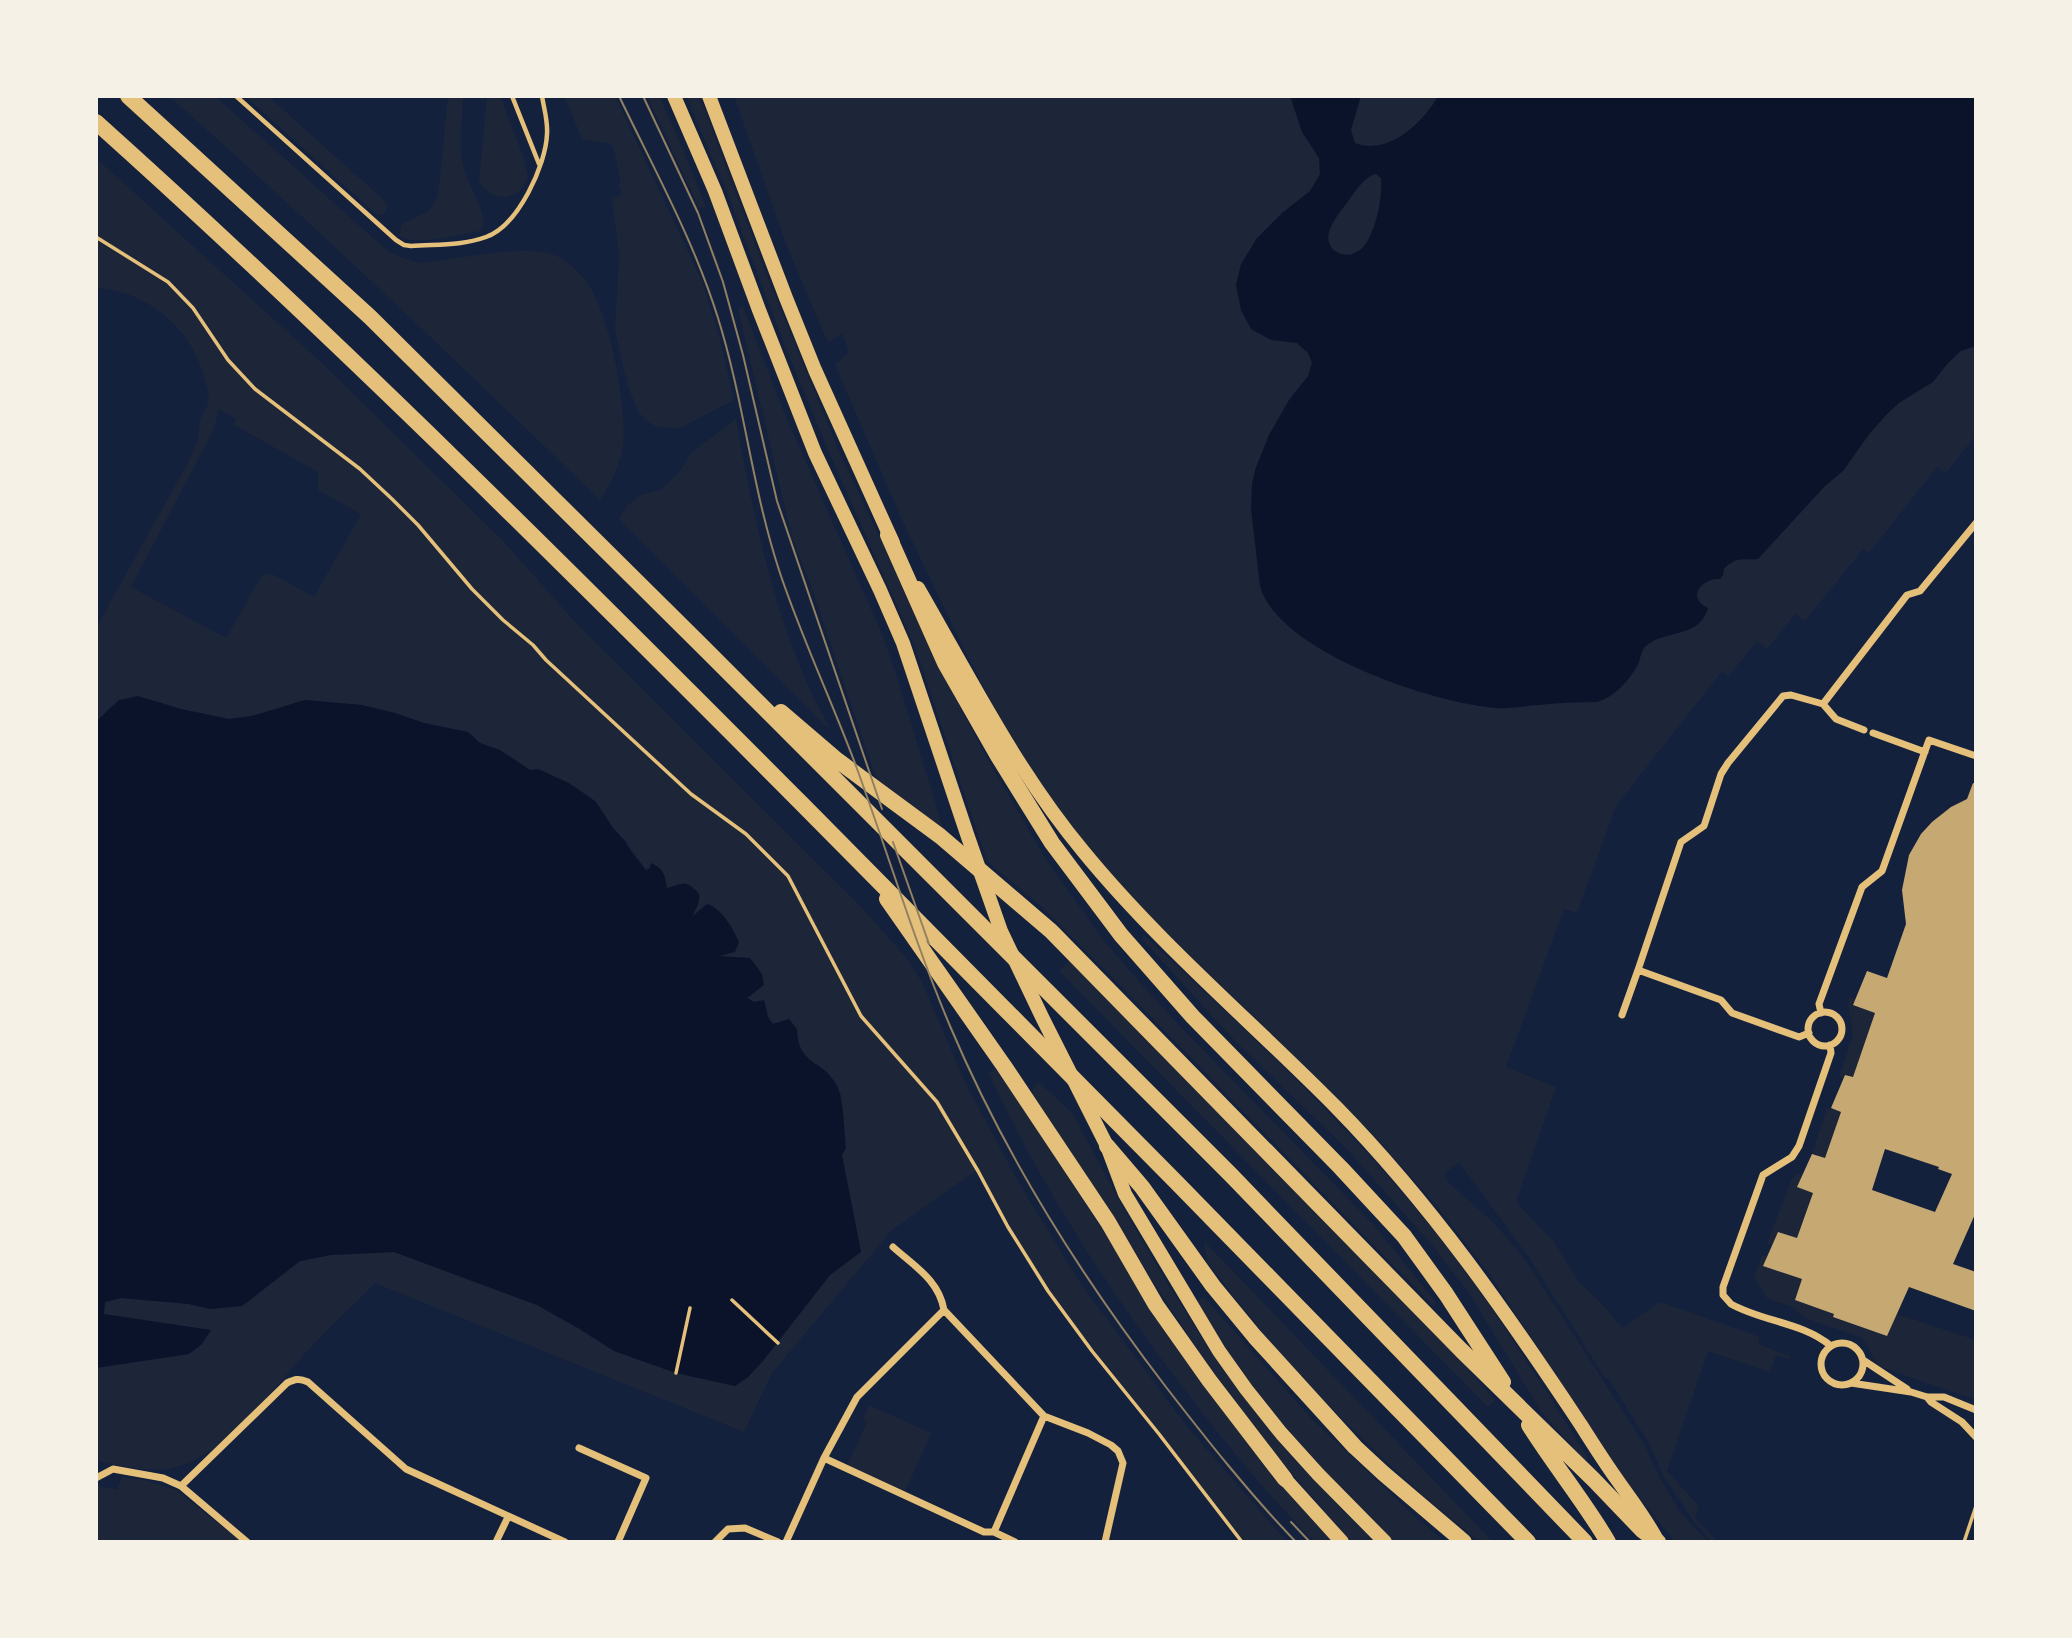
<svg xmlns="http://www.w3.org/2000/svg" width="2072" height="1638" viewBox="0 0 2072 1638" font-family="Rubik,sans-serif">
<rect width="100%" height="100%" fill="#14213d"/>
<path fill="#1d2539" fill-rule="evenodd" d="M169 96H215L384 248C397 257 408 261 423 263 458 259 526 243 557 256 570 262 584 277 591 289 611 321 627 409 623 446 620 466 611 483 600 500 458 363 316 226 169 96Z
M245 96H268L386 202C388 208 387 213 381 215H377Z
M448 96H463C463 119 458 142 463 164 467 185 484 205 484 227L480 231C460 234 416 247 399 236L402 224 429 211 438 196Z
M487 96H500L524 159 528 177C520 202 492 204 479 181Z
M564 96H615L702 281 720 339 734 400 680 428 658 427 651 424 639 413 628 387 615 330 619 255 612 198 622 194 618 184 621 182C616 169 618 157 611 144L582 139Z
M647 96H659L677 135 706 207 699 208Z
M686 96H698L703 105 766 273 839 451 950 688 985 755 1047 861 1105 942 1137 979 1176 1022 1375 1226 1436 1302 1434 1307 1121 986 1042 907 987 861 915 647 825 443 784 344 724 185Z
M734 96H1976V435L1946 473 1937 467 1869 553 1863 549 1805 621 1795 614 1767 649 1757 641 1729 676 1722 671 1616 806 1577 913 1564 909 1506 1067 1556 1087 1516 1202 1554 1242 1579 1282 1603 1305 1622 1328 1660 1302 1760 1337 1758 1344 1790 1356 1789 1359 1776 1355 1770 1372 1708 1351 1667 1471 1699 1506 1695 1518 1718 1542H1712L1695 1523 1663 1475 1650 1445 1608 1378H1605L1530 1259 1459 1162 1444 1174 1449 1183 1496 1225 1526 1261 1644 1444 1661 1480 1680 1512 1708 1542H1675L1619 1472 1488 1272 1438 1208 1380 1142 1325 1085 1146 913 1110 875 1047 796 1013 744 962 645 903 522 835 365 849 352 842 333 828 343 786 244Z
M96 158 323 364 503 541 578 625 862 908 904 955 922 982 966 1084 1020 1185 1081 1284 1185 1424 1287 1542H1245L1093 1350 1049 1291 1029 1260 978 1169 892 1230 772 1373 744 1432 375 1283C349 1310 320 1335 296 1364 263 1401 225 1453 176 1467 154 1474 119 1465 96 1461V1368L189 1354 195 1328 103 1314 104 1302 121 1298 189 1304 210 1309 242 1306 300 1261 331 1255 394 1252 537 1305 578 1328 614 1351 676 1373 735 1386 748 1377 762 1362 830 1275 861 1252 842 1155 841 1094 823 1070 812 1062 800 1049 783 1020 773 1024 768 1017 766 1004 761 1001H750L746 998 752 996 745 957H720L719 955 735 951 732 927 712 905 707 904 693 916 699 896C688 876 683 885 667 888L649 865 650 868 647 870 644 867 625 841 613 828 596 802 583 792 538 769 530 770 500 750 480 743 468 732 424 723 395 713 362 705 305 700 252 716 229 719 181 709 159 702 112 705 96 722V628L190 459C193 452 196 445 198 438 199 431 199 423 201 417 203 412 208 407 208 402 210 393 205 379 202 370 187 324 145 291 96 288ZM219 409 236 419 234 425 318 472V490L361 514 314 597 272 574 262 575 226 638 131 587 213 431Z
M743 307 786 417 882 634 897 677 943 828 878 784 812 589 792 537 738 309Z
M736 419C752 508 770 599 807 683 813 697 821 712 829 726L827 727 619 519 629 504 641 495 661 490 682 469 691 453Z
M1143 934C1241 1026 1341 1117 1426 1221 1487 1295 1537 1377 1588 1458L1585 1460 1543 1414 1468 1292 1432 1245 1345 1147 1235 1041 1143 940Z
M1071 960 1446 1344 1495 1400 1488 1407 1059 971Z
M1850 997 1855 999 1853 1005 1875 1013 1853 1077 1846 1075 1844 1078 1839 1077 1853 1034 1848 1005Z
M995 1069 1025 1108 1064 1171 1162 1322 1335 1542H1315C1264 1492 1220 1436 1177 1380 1102 1280 1041 1185 988 1072Z
M1040 1083 1072 1113 1125 1211 1166 1281 1196 1329 1238 1390 1296 1462 1374 1542H1352L1343 1533 1257 1433 1218 1381 1034 1099 1032 1090 1035 1085Z
M1827 1108 1841 1112 1825 1158 1812 1154Z
M1796 1174 1802 1175 1798 1187 1813 1193 1797 1238 1778 1232 1772 1245 1767 1244 1791 1180Z
M1204 1241 1493 1542H1480L1436 1507 1396 1471 1340 1417 1275 1348 1207 1262Z
M1762 1255 1768 1257 1764 1266 1802 1279 1795 1300 1834 1314V1318L1887 1336 1897 1314 1976 1340V1400L1881 1367C1871 1358 1870 1345 1860 1337L1805 1318 1792 1307 1767 1298 1754 1278Z
M1204 1297 1310 1417 1414 1516 1445 1542H1389L1321 1471 1250 1384 1196 1302Z
M869 1405 931 1433 905 1492 847 1466 867 1422 863 1419Z
M122 1477 141 1479 176 1490 242 1542H96V1485L117 1490Z"/>
<path fill="#0b132b" fill-rule="evenodd" d="M1290 96H1361L1351 130 1355 143C1388 156 1423 123 1438 96H1976V346L1961 351 1948 363 1933 382 1899 403 1888 413 1870 433 1843 471 1825 486 1758 559C1744 560 1735 556 1724 569L1723 575 1720 579C1701 578 1686 598 1708 608 1700 639 1663 629 1645 647 1640 652 1641 660 1637 666 1628 682 1614 697 1597 702 1577 702 1557 703 1538 705 1524 706 1509 709 1495 708 1433 703 1278 652 1260 586L1251 509 1252 484 1255 470 1269 435 1289 400 1308 376 1312 363 1308 353 1297 343 1271 340 1251 329 1241 310 1236 285 1241 264 1257 238 1282 213 1310 191 1320 174 1319 158 1302 132ZM1376 174 1381 178C1383 197 1375 238 1360 250 1346 261 1324 252 1329 232 1332 222 1340 212 1346 204 1354 194 1363 177 1376 174Z
M138 696 181 709 229 719 252 716 305 700 362 705 395 713 424 723 468 732 480 743 500 750 530 770 538 769 569 783 596 802 613 828 625 841 631 851 646 870 650 868 651 863C664 869 665 875 667 888 678 886 683 879 694 889 698 892 700 894 699 899 699 905 694 911 693 916L707 904C721 908 733 928 739 942L735 952 719 956 750 958 762 974 764 985 747 998 754 1002 764 1000 768 1017 773 1024 789 1019 797 1029C798 1066 822 1059 836 1084 844 1097 844 1131 846 1148L842 1155 861 1252 830 1275 762 1362 748 1377 735 1386 676 1373 614 1351 578 1328 537 1305 394 1252 331 1255 300 1261 242 1306 210 1309 189 1304 121 1298 105 1302 104 1314 211 1330 202 1344 189 1354 96 1368V722L119 700Z"/>
<path fill="#c6a872" fill-rule="evenodd" d="M1973 783 1976 784V1212L1953 1264 1976 1272V1311L1909 1287 1887 1336 1833 1317 1834 1314 1795 1300 1802 1279 1763 1266 1778 1232 1797 1238 1813 1193 1797 1187 1812 1154 1825 1158 1841 1112 1831 1108 1845 1075 1853 1077 1875 1013 1853 1005 1867 971 1887 978 1906 924 1902 890 1909 855 1921 834 1932 822 1951 807 1967 799ZM1885 1149 1939 1167 1938 1169 1952 1174 1935 1212 1872 1190Z"/>
<g fill="none" stroke-linecap="round" stroke-linejoin="round">
<path stroke="#e5c07b" stroke-width="3.5" d="M96 237 168 282 193 308 228 360 255 389 360 469 392 499 418 525 472 589 503 620 533 645 546 660 691 794 746 834 788 876 861 1016 937 1102 978 1171 1008 1227 1048 1291 1092 1351 1159 1434 1242 1542
M732 1300 778 1343
M676 1373 690 1308
M1964 1542 1976 1506"/>
<path stroke="#e5c07b" stroke-width="4.5" d="M236 96 396 240 404 245 411 246C437 244 461 246 486 237 518 226 546 165 547 134 548 121 544 109 542 96
M512 96 539 164"/>
<path stroke="#e5c07b" stroke-width="7" d="M1823 704 1836 719 1864 730
M1873 733 1925 752
M1808 1029a17 17 0 1 1 34 0a17 17 0 1 1-34 0Z
M1821 1013 1819 1004 1862 887 1882 871 1929 740 1976 756
M1622 1015 1638 970
M1809 1033 1799 1037 1732 1013 1721 1000 1638 970 1681 842 1704 826 1721 774 1728 763 1783 696 1791 695 1823 704 1907 595 1920 591 1976 523
M1830 1045 1831 1053 1799 1146 1792 1157 1763 1175 1723 1287V1295L1731 1304C1763 1322 1802 1322 1831 1346
M893 1247C914 1266 939 1280 944 1310L1044 1416 1088 1433 1111 1445 1118 1451 1123 1463 1105 1542
M1821 1364a21 21 0 1 1 42 0a21 21 0 1 1-42 0Z
M1863 1360 1907 1389
M1851 1383 1911 1392 1927 1397H1944L1976 1410
M1927 1397 1931 1402 1962 1422 1976 1437
M579 1448 646 1478 618 1542
M824 1458 984 1532H994
M96 1478 113 1469 163 1478 181 1486 247 1542
M181 1486 287 1383C295 1379 299 1378 308 1382L406 1469 565 1542
M496 1542 508 1517
M715 1542 728 1529 745 1528 778 1542
M786 1542 824 1458 857 1397 944 1310
M1015 1542 994 1532 1044 1416"/>
<path stroke="#e5c07b" stroke-width="14" d="M674 96 715 191 759 310 815 453 880 590 903 643 968 837 1001 931 1042 1017 1107 1146 1125 1194 1219 1351 1246 1389 1281 1433 1318 1474 1385 1542
M709 96 786 298 815 370 893 543
M918 588C970 678 1017 772 1083 851 1159 944 1252 1022 1336 1107 1431 1204 1506 1312 1581 1425 1593 1444 1605 1463 1618 1481 1632 1501 1647 1520 1658 1542
M1285 1479 1342 1542"/>
<path stroke="#e5c07b" stroke-width="16" d="M128 96 370 317 703 647 1231 1175 1585 1542
M96 122C340 341 572 573 803 805 1046 1049 1288 1295 1528 1542
M888 535 945 663 998 756 1052 843 1121 935 1193 1017 1341 1168 1404 1236 1446 1294 1503 1382
M781 712 837 760 940 836 1051 931 1461 1350 1594 1480 1642 1530 1658 1542
M887 899 1004 1066 1108 1222 1156 1305 1209 1380 1285 1479
M1107 1146 1142 1187 1213 1286 1255 1337 1355 1447 1383 1473 1464 1542
M1529 1425C1554 1465 1584 1501 1608 1542"/>
<path stroke="#918062" stroke-width="2" d="M619 96C654 169 694 241 718 318 744 401 752 488 779 570 801 637 832 701 856 766 888 853 914 941 950 1026 1005 1156 1080 1275 1166 1387 1207 1440 1249 1493 1296 1542
M643 96 698 213 723 282 743 355 777 501 882 809
M893 842 929 944
M1291 1522 1310 1542"/>
</g>
<rect width="2072" height="1638" fill="none" stroke="#f6f1e7" stroke-width="196"/>
</svg>
